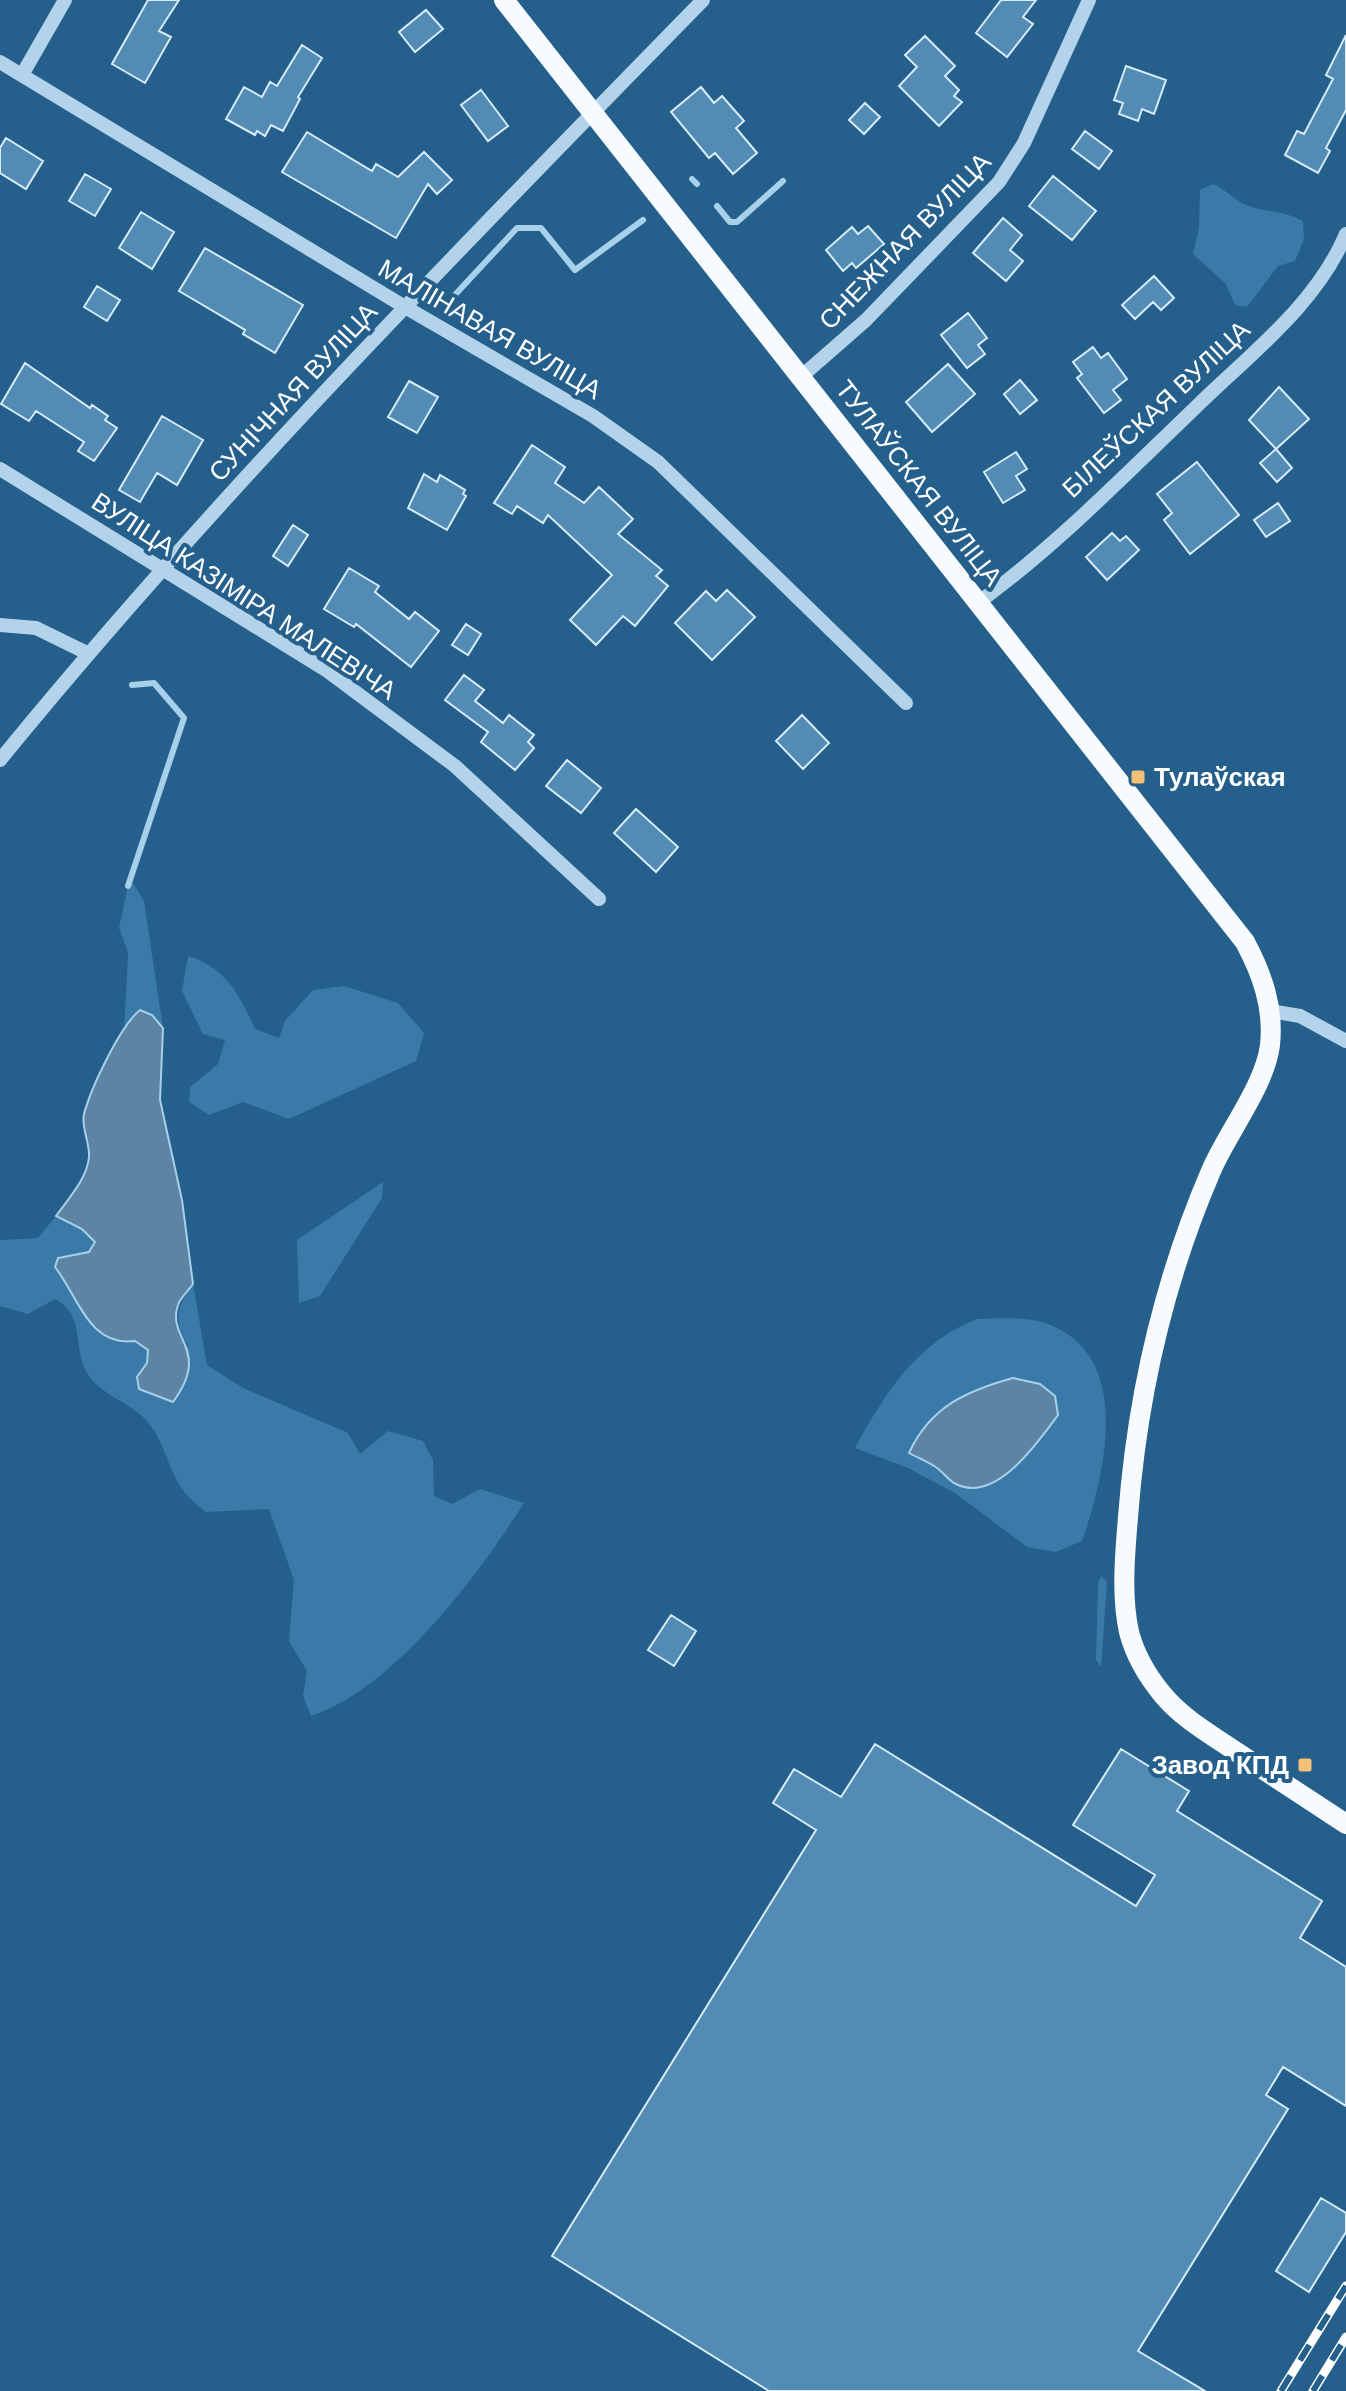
<svg xmlns="http://www.w3.org/2000/svg" width="1346" height="2391" viewBox="0 0 1346 2391" font-family="'DM Sans',sans-serif">
<rect width="100%" height="100%" fill="#255f8b"/>
<path fill="#3a7aa8" fill-rule="evenodd" d="M1213 184C1226 189 1234 200 1246 205 1267 213 1280 209 1303 221L1304 239 1295 261 1278 266 1247 307 1235 305 1226 284 1193 254 1199 228 1200 190Z
M133 883 144 901 163 1028 152 1015 132 1016 124 1032 128 953 119 928 128 886Z
M188 956C225 967 240 995 255 1029L279 1038 285 1021 313 990 344 986 398 1003 424 1033 416 1061 289 1119 243 1102 209 1115 189 1102 190 1087 218 1064 225 1040 203 1034 182 991Z
M383 1182 382 1198 320 1296 299 1303 297 1240Z
M56 1216 83 1229 95 1241 89 1252 58 1258 55 1268 80 1303 87 1320 120 1343 135 1341 149 1350 147 1363 137 1377 188 1346C173 1320 176 1308 193 1284L207 1365 243 1388 348 1433 360 1454 388 1431 423 1441 433 1460 434 1496 452 1504 480 1489 524 1503C478 1575 395 1688 311 1716L303 1696 307 1671 289 1641 294 1580 269 1509 205 1512C198 1505 188 1498 183 1490 167 1468 165 1441 146 1420 129 1401 96 1394 85 1369 73 1342 85 1316 55 1299L28 1314 0 1306V1240L38 1238Z
M977 1319C998 1319 1025 1316 1045 1323 1135 1353 1105 1475 1082 1541L1056 1552 1027 1547 955 1493 908 1468 855 1448C885 1393 917 1342 977 1319ZM1058 1415 1020 1461 994 1482 954 1484 936 1467 909 1453Z
M1101 1576 1107 1582 1101 1667 1096 1660 1098 1583Z"/>
<path fill="#5d84a2" stroke="#a7d0eb" stroke-width="2" d="M140 1010 152 1015 163 1028 160 1100 182 1200 193 1284C189 1290 180 1298 178 1305 166 1339 212 1349 173 1402L139 1389 137 1377 147 1363 148 1350 135 1341C89 1347 79 1298 55 1267L58 1258 89 1252 95 1242 82 1229 56 1216C68 1199 87 1179 89 1157 90 1143 81 1127 84 1114 91 1088 120 1026 140 1010Z
M1013 1378 1040 1384 1055 1396 1058 1415C1038 1442 996 1504 956 1484 949 1481 944 1473 937 1468 929 1462 918 1458 909 1453 930 1407 966 1391 1013 1378Z"/>
<g fill="none" stroke-linecap="round" stroke-linejoin="round">
<path stroke="#a7d0eb" stroke-width="6" d="M692 179 697 184
M717 206 730 222H737L783 181
M452 298 517 228H541L575 270 643 220
M128 886 184 718 154 683 132 685"/>
</g>
<path fill="#528bb4" stroke="#d7eaf8" stroke-width="2" d="M148 0H179L159 31 171 37 145 83 112 64Z
M1001 0H1036L1023 17 1033 24 1007 57 976 33Z
M426 10 443 29 415 52 399 32Z
M1346 35V110L1326 148 1330 151 1318 173 1285 155 1297 131 1304 134 1333 79 1326 75Z
M925 36 955 66 945 76 959 90 954 96 962 102 939 126 899 86 917 67 905 55Z
M302 45 322 58 298 97 300 99 283 131 271 125 265 136 257 131 255 135 226 119 244 87 262 97 270 82 277 86Z
M1126 66 1166 80 1154 114 1142 109 1138 121 1119 114 1123 103 1114 100Z
M701 87 714 103 722 96 744 121 736 128 757 153 733 174 715 153 709 158 671 112Z
M481 90 508 126 488 141 461 105Z
M865 103 880 117 864 134 849 120Z
M1085 131 1112 151 1099 169 1072 149Z
M307 132 372 171 376 164 398 177 424 152 452 180 437 194 428 184 396 238 282 172Z
M6 138 43 161 26 189 0 173V148Z
M85 174 111 189 95 216 69 201Z
M1053 176 1096 211 1072 240 1029 206Z
M141 212 174 232 152 269 119 248Z
M1003 218 1022 235 1010 250 1023 261 1006 281 973 253Z
M868 226 884 244 856 268 852 263 843 271 826 250 852 227 858 234Z
M205 248 303 305 275 353 243 334 245 330 179 291Z
M1154 276 1174 298 1161 310 1153 302 1135 319 1122 305Z
M97 286 120 300 107 321 84 307Z
M968 313 987 338 978 345 985 354 967 368 941 335Z
M1093 347 1101 358 1108 353 1127 379 1113 390 1121 400 1104 413 1077 378 1082 374 1073 362Z
M25 363 90 408 92 405 108 416 105 420 117 428 94 461 78 451 84 442 36 411 29 421 1 404Z
M948 364 975 394 932 432 906 402Z
M1020 380 1037 400 1020 414 1004 394Z
M409 381 438 397 417 433 388 417Z
M1279 387 1309 419 1276 449 1249 420Z
M162 416 203 440 177 485 157 473 140 502 119 490Z
M532 445 565 467 555 483 584 503 599 487 633 519 618 534 662 570 656 576 668 586 635 626 623 616 596 645 570 620 612 575 548 515 543 523 517 506 512 514 494 503Z
M1276 449 1292 468 1277 482 1260 463Z
M1016 452 1027 469 1016 476 1025 490 1003 503 984 472Z
M1197 462 1239 515 1190 554 1164 520 1172 513 1157 494Z
M424 474 437 482 440 475 465 490 463 494 466 496 447 530 408 508Z
M1278 503 1290 521 1266 537 1254 520Z
M293 525 308 535 288 566 273 556Z
M1112 533 1120 541 1126 536 1139 550 1107 580 1086 557Z
M349 568 379 586 375 592 409 619 415 612 439 631 411 667 356 624 354 627 324 609Z
M727 590 755 617 712 660 675 623 706 591 716 601Z
M466 624 481 634 468 655 452 645Z
M464 675 484 690 475 701 503 723 509 715 534 735 528 742 534 748 515 770 481 742 488 732 445 700Z
M802 715 829 743 803 769 776 741Z
M567 760 601 788 581 813 546 786Z
M636 809 678 847 656 872 614 833Z
M671 1615 696 1631 674 1666 648 1650Z
M875 1744 1136 1906 1155 1875 1073 1825 1121 1749 1189 1791 1177 1811 1322 1901 1300 1938 1346 1967V2106L1283 2067 1266 2095 1288 2109 1138 2351 1205 2391H769L552 2256 816 1830 773 1803 794 1769 841 1797Z
M1321 2198 1346 2213V2232L1309 2292 1276 2271Z"/>
<g fill="none" stroke-linecap="round" stroke-linejoin="round">
<path stroke="#b3d3ea" stroke-width="14" d="M0 62 405 307 593 416 658 462 906 703
M22 75 65 0
M803 375 866 320 999 182 1024 143 1089 0
M0 469 326 670 455 766 599 899
M979 602C1057 545 1126 474 1196 407 1250 354 1316 305 1346 234
M0 625 36 628 87 653
M0 760C218 493 462 247 703 0
M1270 1011 1300 1016 1346 1041"/>
<path stroke="#f7fbfe" stroke-width="20" d="M504 0 1245 942C1262 974 1274 1007 1270 1045 1265 1086 1227 1133 1211 1171 1164 1280 1137 1398 1128 1517 1125 1554 1121 1595 1129 1632 1135 1655 1148 1677 1163 1695 1182 1718 1210 1734 1235 1751 1272 1775 1309 1800 1346 1824"/>
<defs>
<path id="rail" d="M1281 2391 1346 2286
M1313 2391 1346 2337"/>
</defs>
<use href="#rail" stroke="#fff" stroke-width="9"/>
<use href="#rail" stroke="#255f8b" stroke-width="6" stroke-dasharray="18" stroke-linecap="butt"/>
</g>
<g fill="#f4bf77" stroke="#255f8b" stroke-width="3">
<rect x="1130" y="769" width="16" height="16" rx="4"/>
<rect x="1297" y="1757" width="16" height="16" rx="4"/>
</g>
<g text-anchor="middle" stroke-width="8" stroke-linejoin="round" paint-order="stroke">
<g font-size="26" fill="#fff" stroke="#255f8b">
<text transform="translate(905 241) rotate(-46)" y="9">СНЕЖНАЯ ВУЛІЦА</text>
<text transform="translate(490 329) rotate(30)" y="9">МАЛІНАВАЯ ВУЛІЦА</text>
<text transform="translate(293 392) rotate(-47)" y="9">СУНІЧНАЯ ВУЛІЦА</text>
<text transform="translate(1156 409) rotate(-43)" y="9">БІЛЕЎСКАЯ ВУЛІЦА</text>
<text transform="translate(919 483) rotate(52)" y="9">ТУЛАЎСКАЯ ВУЛІЦА</text>
<text transform="translate(244 596) rotate(33)" y="9">ВУЛІЦА КАЗІМІРА МАЛЕВІЧА</text>
</g>
<g font-size="26" font-weight="bold" fill="#fff" stroke="#255f8b" text-anchor="start">
<text x="1154" y="786">Тулаўская</text>
<text x="1289" y="1774" text-anchor="end">Завод КПД</text>
</g>
</g>
</svg>
